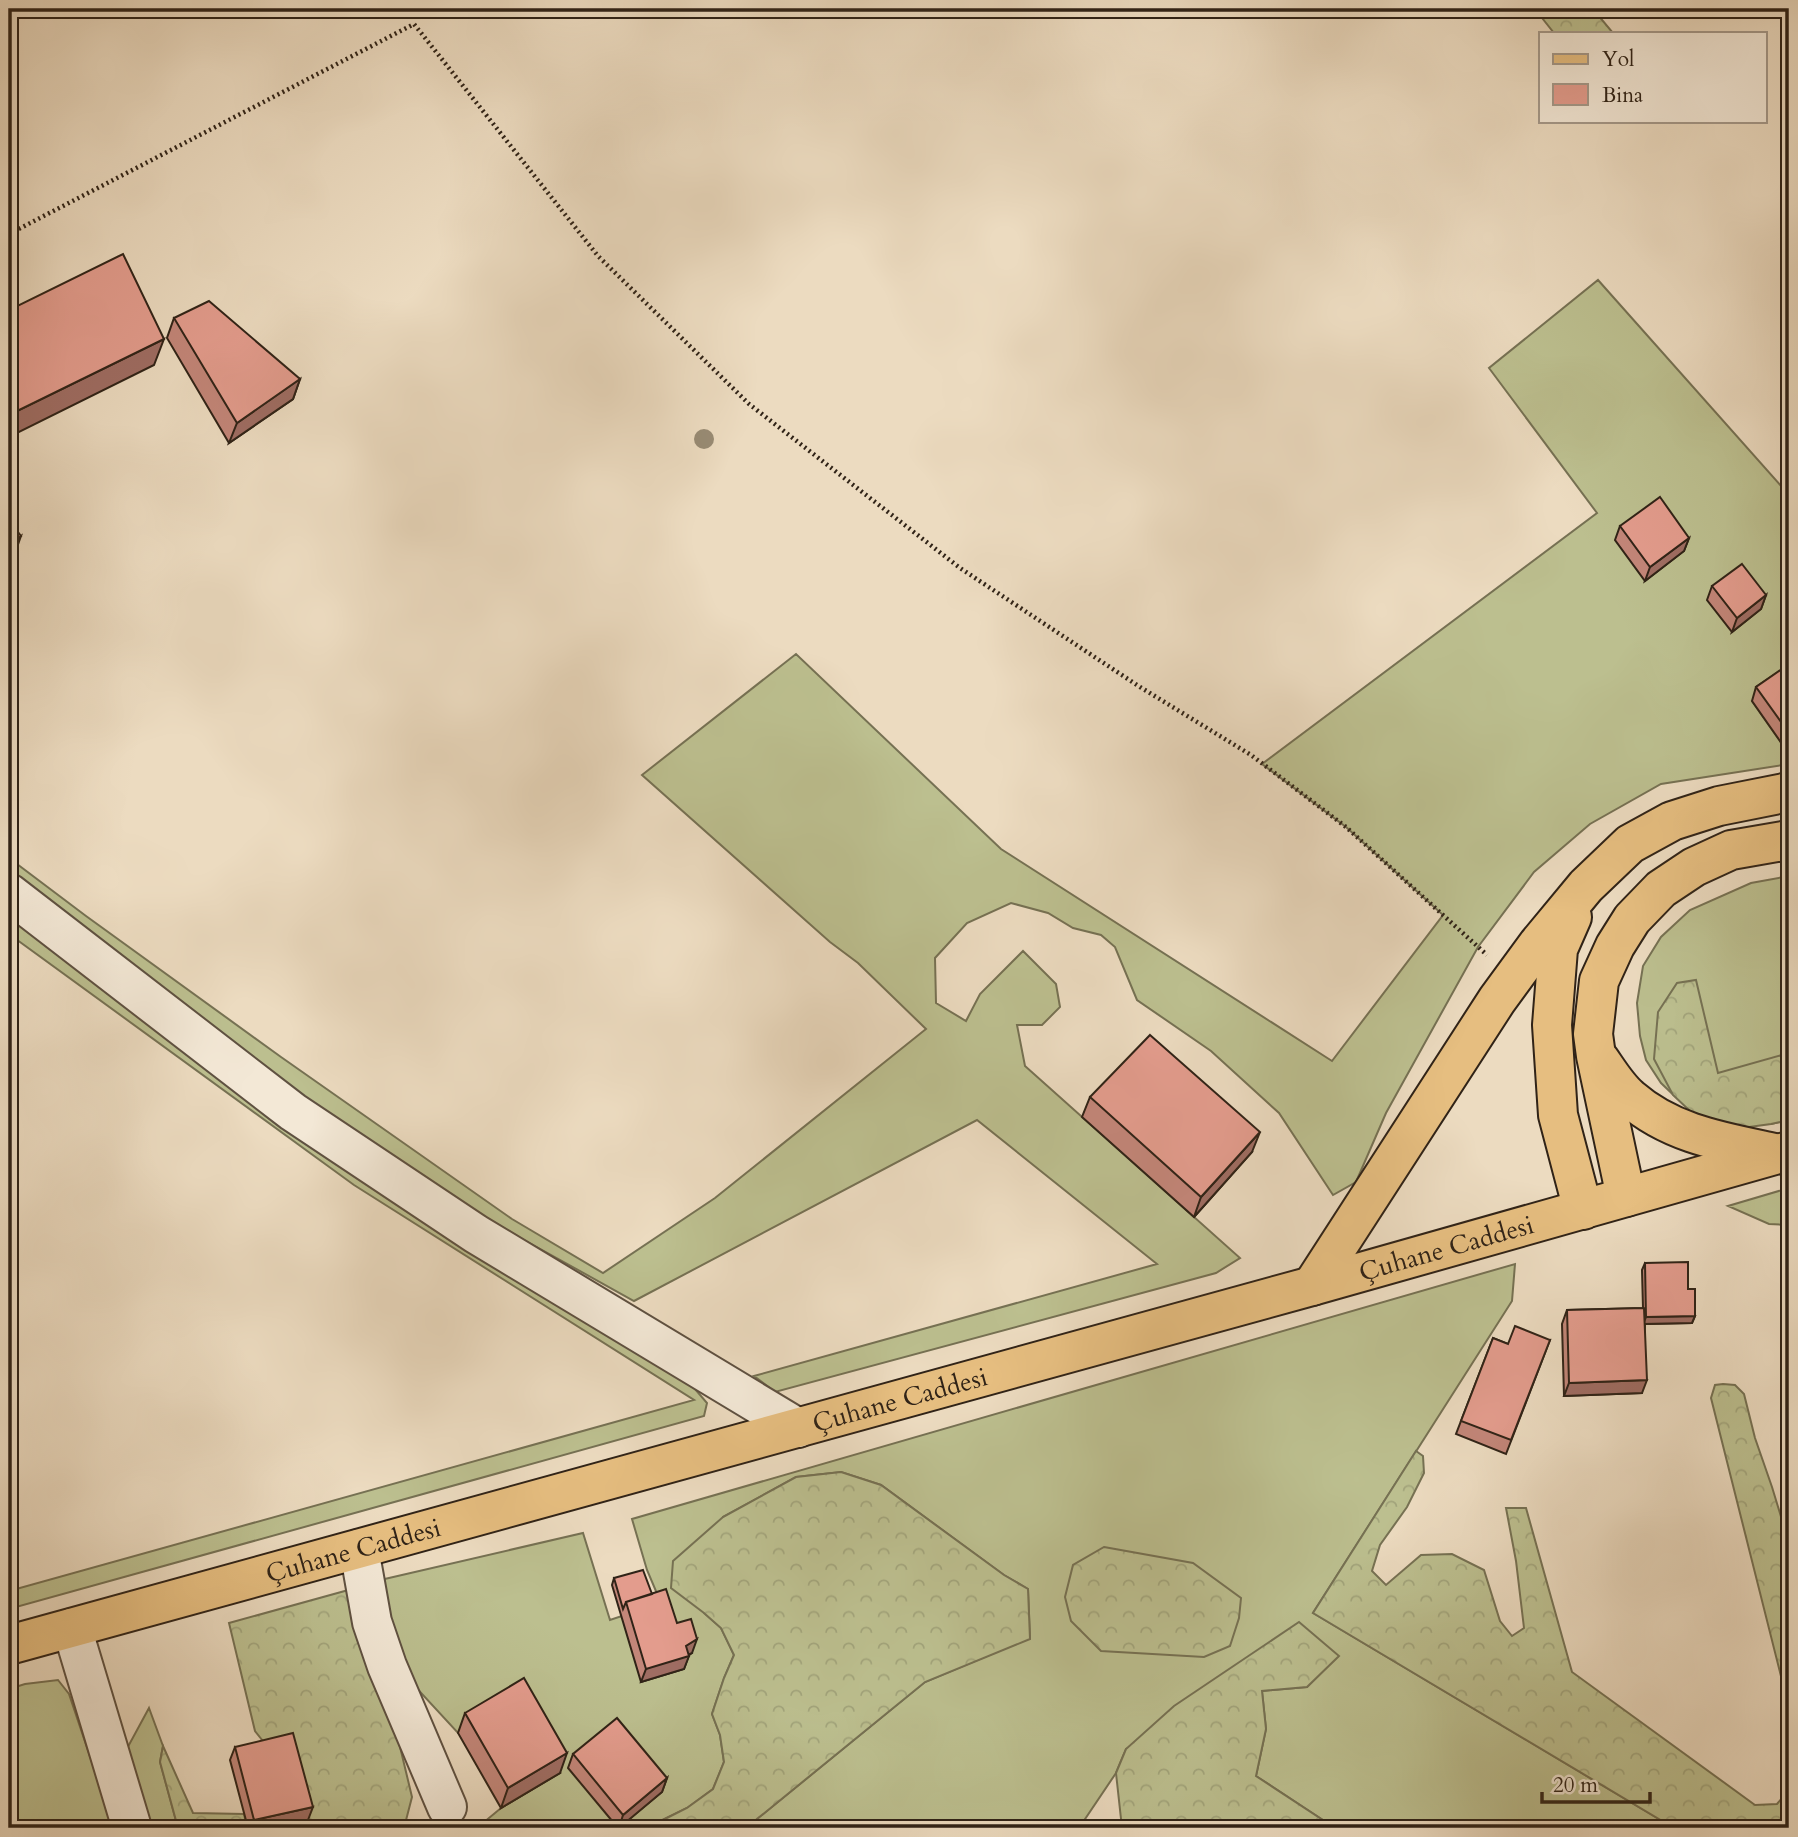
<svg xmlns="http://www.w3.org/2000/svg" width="1798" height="1837" viewBox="0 0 1798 1837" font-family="Cardo,serif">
<defs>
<pattern id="forest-crowns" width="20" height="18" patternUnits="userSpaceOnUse" patternTransform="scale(1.75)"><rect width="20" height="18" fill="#bcbf8f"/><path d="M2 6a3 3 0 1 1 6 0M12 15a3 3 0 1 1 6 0" fill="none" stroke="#a2a47b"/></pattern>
</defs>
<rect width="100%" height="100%" fill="#ecdbc0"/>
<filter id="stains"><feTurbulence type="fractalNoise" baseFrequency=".00286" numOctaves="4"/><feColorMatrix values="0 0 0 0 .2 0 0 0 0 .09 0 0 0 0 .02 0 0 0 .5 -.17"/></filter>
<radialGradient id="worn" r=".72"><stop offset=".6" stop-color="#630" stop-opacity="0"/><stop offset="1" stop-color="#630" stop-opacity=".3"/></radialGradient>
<path fill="#bcbf8f" stroke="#767153" stroke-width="2" d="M1598 280 1789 495V675L1752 701 1789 754V764L1661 784 1590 824 1534 872 1478 947 1386 1113 1356 1182 1333 1195 1279 1113 1211 1051 1137 1000 1115 947 1101 935 1073 928 1048 913 1011 903 967 923 935 958 936 1003 966 1021 980 994 1023 951 1056 984 1060 1007 1042 1025H1017L1025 1066 1240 1258 1216 1273 775 1392 754 1376 1157 1264 977 1120 634 1301 524 1240 384 1157 199 1020 9 873V858L86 916 281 1057 512 1219 603 1273 715 1198 926 1029 858 963 830 942 642 775 796 654 1001 849 1332 1061 1443 915 1346 827 1262 764 1597 513 1489 368Z
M1789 876V1120L1771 1124 1705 1125 1661 1083 1646 1060 1640 1036 1637 1003 1643 966 1661 937 1690 910 1751 883Z
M9 909 695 1389 707 1403 704 1416 9 1609V1591L694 1400 354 1185 9 934Z
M1789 1188V1225L1769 1224 1728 1206Z
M1515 1264 1512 1301 1313 1613 1674 1828H1335L1256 1776 1266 1729 1262 1691 1307 1687 1338 1656 1126 1749 1116 1773 1079 1828H746L925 1682 1030 1638 1028 1589 1004 1575 881 1485 841 1472 796 1477 723 1517 704 1613 721 1628 734 1655 724 1678 712 1714 720 1735 724 1762 713 1789 687 1808 646 1828H477L501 1808 559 1773 458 1733 410 1681 376 1581 583 1533 610 1620 661 1603 647 1570 632 1519Z
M58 1680 69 1694 114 1828H9V1689L25 1684Z
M149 1708 163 1746 160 1762 178 1828H146L124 1754Z"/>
<path fill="url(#forest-crowns)" stroke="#767153" stroke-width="2" d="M1535 9H1593L1613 33H1554Z
M1696 980 1718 1073 1789 1053V1120L1771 1124 1742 1128 1705 1125 1673 1095 1654 1059 1658 1012 1677 983Z
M1723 1384 1735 1385 1744 1394 1755 1438 1772 1487 1789 1543V1708L1711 1398 1715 1385Z
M1416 1451 1423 1456 1424 1473 1407 1507 1380 1545 1372 1571 1386 1585 1421 1555 1452 1554 1484 1570 1500 1621 1512 1636 1524 1628 1516 1561 1506 1508H1526L1572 1672 1755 1805 1777 1804 1789 1790V1828H1674L1313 1613Z
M841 1472 881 1485 1004 1575 1028 1589 1030 1639 925 1682 746 1828H647L687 1808 713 1789 724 1762 720 1735 712 1714 724 1678 734 1655 721 1628 704 1613 671 1588 673 1561 723 1517 796 1477Z
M1104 1547 1193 1563 1241 1598 1239 1618 1230 1646 1204 1657 1101 1651 1071 1621 1065 1597 1073 1565Z
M352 1589 385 1684 412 1797 404 1828H272L308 1820 270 1750 255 1731 229 1623Z
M1299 1622 1339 1656 1307 1687 1262 1691 1266 1729 1256 1776 1335 1828H1122L1116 1773 1126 1749 1174 1706Z
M163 1746 193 1813 244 1814 247 1828H178L160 1762Z"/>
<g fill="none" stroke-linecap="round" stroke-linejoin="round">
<defs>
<path id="minor" d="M9 893 293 1112 476 1234 798 1428
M359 1549 372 1622 387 1666 447 1807
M72 1628 132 1828"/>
<g id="major">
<path d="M1572 917 1558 949 1552 1025 1558 1115 1583 1210"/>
<path d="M1600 1060C1609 1073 1618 1088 1630 1098 1671 1134 1723 1142 1775 1153"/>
<path d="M1626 1197 1596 1056 1593 1034 1599 981 1615 946 1632 919 1661 889 1694 867 1731 850 1789 840"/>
<path d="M1312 1286 1497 1000 1538 944 1586 886 1630 844 1672 821 1719 806 1789 792"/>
<path id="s1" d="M9 1645 1312 1286 1789 1151"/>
</g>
</defs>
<use href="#minor" stroke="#5f5141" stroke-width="42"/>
<use href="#major" stroke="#302317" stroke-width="42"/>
<path stroke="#302317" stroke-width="4.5" stroke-dasharray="2 3.5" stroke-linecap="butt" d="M9 234 414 24 598 256 749 404 960 568 1140 687 1251 755 1346 827 1487 955"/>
<use href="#minor" stroke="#f3e8d6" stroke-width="38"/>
<use href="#major" stroke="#e6be80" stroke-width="38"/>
</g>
<circle fill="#988b74" cx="704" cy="439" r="10"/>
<path fill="#c38679" stroke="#302317" stroke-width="2" d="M174 318 300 379 293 399 229 443 167 338Z
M1620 526 1689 538 1684 551 1645 581 1615 540Z
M1712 586 1766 595 1761 609 1732 632 1707 600Z
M1789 592V617L1782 607 1787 594Z
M1789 665V754L1752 701 1756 687Z
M1090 1097 1252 1152 1194 1217 1082 1117Z
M1645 1263 1688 1289 1695 1316 1692 1323 1645 1324 1642 1393 1564 1396 1562 1324 1567 1310 1643 1308 1642 1270Z
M1493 1338 1508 1344 1550 1340 1506 1454 1456 1434Z
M614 1578 652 1594 677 1623 692 1653 689 1655 684 1669 641 1682 612 1585Z
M465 1713 560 1773 501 1808 458 1733Z
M235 1747 308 1820 272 1828H248L230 1760Z
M573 1754 667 1778 662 1792 618 1828 568 1768Z"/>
<path fill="#9f6d63" stroke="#302317" stroke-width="2" d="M164 339 154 365 9 437V415Z
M300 379 293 399 229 443 237 423Z
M21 536 16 550 9 555V545Z
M1689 538 1684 551 1645 581 1650 567Z
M1766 595 1761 609 1732 632 1737 618Z
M1260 1132 1252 1152 1194 1217 1201 1197Z
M1695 1316 1692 1323 1643 1324 1646 1317Z
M1647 1380 1642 1393 1564 1396 1569 1383Z
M697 1639 692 1653 686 1656H689L684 1669 641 1682 646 1669Z
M567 1753 560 1773 501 1808 508 1788Z
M667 1778 662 1792 619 1828 623 1815Z
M313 1807 308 1820 272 1828H251L254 1820Z"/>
<path fill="#e39c8d" stroke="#302317" stroke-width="2" d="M123 254 164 339 9 415V310Z
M209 301 300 379 237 423 174 318Z
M1660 497 1689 538 1650 567 1620 526Z
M9 520 21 536 9 545Z
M1742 564 1766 595 1737 618 1712 586Z
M1789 664V733L1756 687Z
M1150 1035 1260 1132 1201 1197 1090 1097Z
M1688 1262V1289H1695V1316L1646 1317 1645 1263Z
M1644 1308 1647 1380 1569 1383 1567 1310Z
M1515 1326 1550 1340 1511 1440 1461 1421 1493 1338 1508 1344Z
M643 1570 652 1594 626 1602 623 1609 614 1578Z
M666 1589 677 1623 691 1619 697 1639 686 1646 689 1656 646 1669 626 1602Z
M524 1678 567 1753 508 1788 465 1713Z
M617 1718 667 1778 623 1815 573 1754Z
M293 1733 313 1807 254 1820 235 1747Z"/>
<g text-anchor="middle" stroke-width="7" stroke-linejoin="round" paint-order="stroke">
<g font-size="26" fill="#302317" stroke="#f3e8d6">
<text dy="9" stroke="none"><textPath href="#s1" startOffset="1491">Çuhane Caddesi</textPath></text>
<text dy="9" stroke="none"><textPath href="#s1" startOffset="924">Çuhane Caddesi</textPath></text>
<text dy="9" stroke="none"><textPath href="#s1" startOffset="357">Çuhane Caddesi</textPath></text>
</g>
</g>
<rect width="1798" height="1837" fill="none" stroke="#ecdbc0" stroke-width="35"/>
<rect x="10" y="10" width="1777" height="1816" fill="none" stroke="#302317" stroke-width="3.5"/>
<rect x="18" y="18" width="1763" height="1802" fill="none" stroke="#302317" stroke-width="2"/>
<rect x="1539" y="32" width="228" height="91" fill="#f3e8d6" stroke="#a5998a" stroke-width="2"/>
<rect x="1553" y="54" width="35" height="10" fill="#e6be80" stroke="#a5998a" stroke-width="2"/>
<text x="1602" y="66" font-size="21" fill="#302317">Yol</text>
<rect x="1553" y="84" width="35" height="21" fill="#e39c8d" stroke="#a5998a" stroke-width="2"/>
<text x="1602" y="102" font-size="21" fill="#302317">Bina</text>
<path d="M1542 1792v10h108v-10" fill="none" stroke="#302317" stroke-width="3.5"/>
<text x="1553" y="1792" font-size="21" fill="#302317" stroke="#f3e8d6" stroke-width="5" paint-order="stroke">20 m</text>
<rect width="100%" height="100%" filter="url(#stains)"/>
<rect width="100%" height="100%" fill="url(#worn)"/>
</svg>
